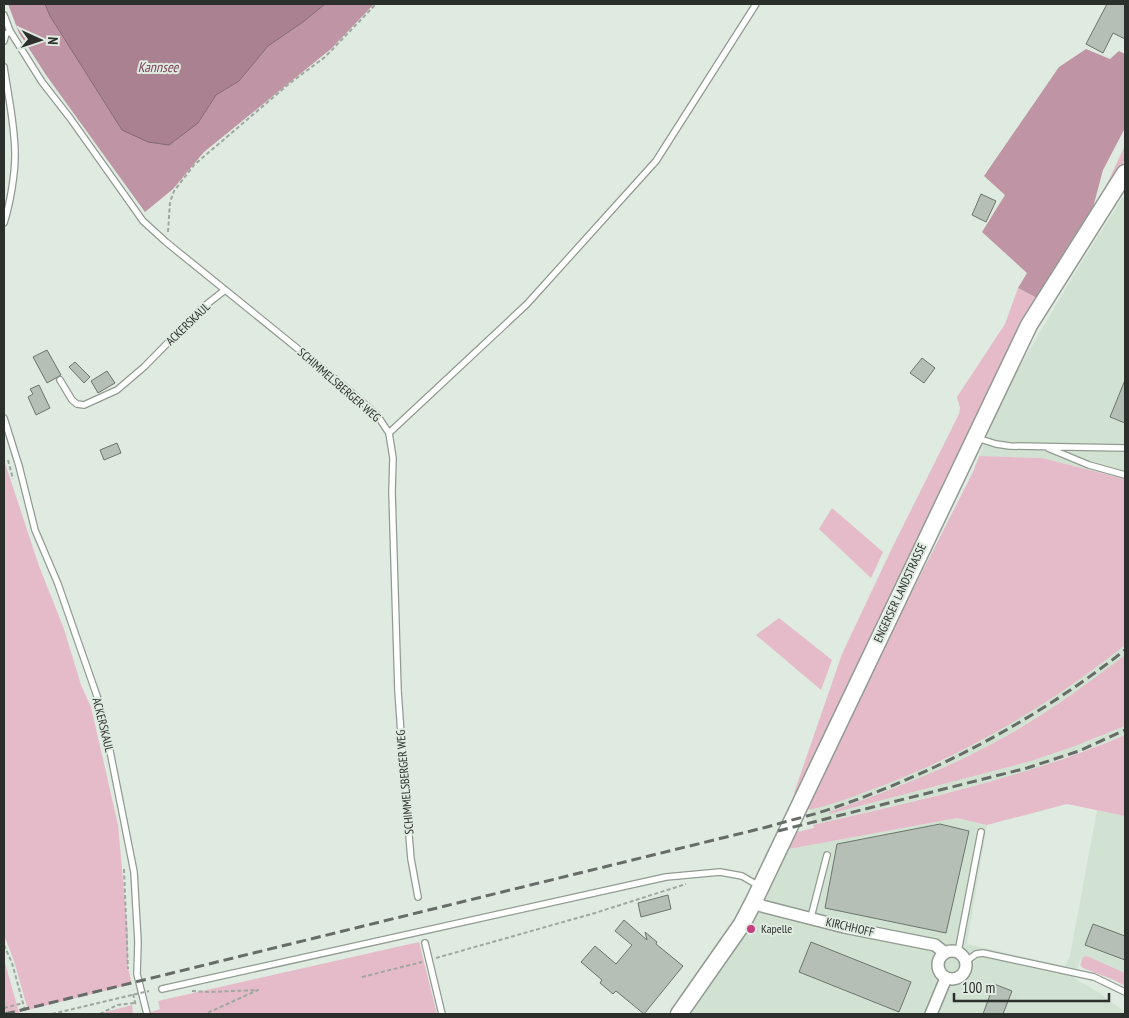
<svg xmlns="http://www.w3.org/2000/svg" width="1129" height="1018" viewBox="0 0 1129 1018" font-family="'PT Sans Narrow',sans-serif">
<rect width="100%" height="100%" fill="#dfeae0"/>
<path fill="#d1e2d2" d="M1122 198 1125 200V479L1042 458 979 456 1005 392 1070 281Z
M1125 645V655L1101 674 1044 713 989 746 911 782 830 812 829 814 1031 761 1075 746 1125 726V735L1032 770 950 792 813 825 810 809 861 793 899 779 941 761 991 735 1097 667Z
M1097 810 1125 816V973L1087 956 1080 961 1074 978 1098 992 1125 1012V1014H689L755 920 789 849 957 818 987 825 967 944 1065 966 1070 956Z"/>
<path fill="#e5bbca" d="M1125 145V160L1108 187 1106 186Z
M1018 288 1037 298 1006 353 797 797 794 793 842 654 893 546 959 414 960 408 957 397 1005 324Z
M979 456 1042 458 1125 479V645C1051 704 968 753 879 787 856 795 831 806 807 810L879 657 973 472Z
M4 460 39 566 64 629 81 685 91 707 118 825 128 935V968L132 984 28 1010 14 961 4 935Z
M832 508 883 552 871 578 819 529Z
M779 618 832 660 821 690 756 635Z
M1125 655V726L1075 746 1031 761 829 814V812C883 793 937 773 988 746 1036 721 1082 688 1125 655Z
M1125 735V816L1067 804 987 825 957 818 789 849 797 832 814 828 813 825C919 800 1025 778 1125 735Z
M419 942 437 1014H149V1013L160 1009 158 1001Z
M1087 956 1125 973V986L1114 980 1083 968 1080 965 1083 957Z
M4 959 19 1013 4 1014Z
M132 1005 133 1014H98Z"/>
<path fill="#bf94a4" d="M8 4H45L50 16 122 130 198 123 216 95 239 81 268 46 303 22 325 4H374L332 48 204 152 173 189 145 212 46 75 19 33Z
M1086 49 1110 59 1119 51 1125 54V128L1103 170 1091 215 1037 298 1018 288 1027 273 982 232 1005 195 984 176 1059 67Z"/>
<path fill="#aa8190" stroke="#846972" d="M45 4H325L303 22 268 46 239 81 216 95 198 123 169 145 148 142 122 130 50 16Z"/>
<path fill="#b5bfb6" stroke="#6b756c" d="M1107 4H1125V39L1113 33 1103 53 1086 44Z
M981 194 996 201 986 222 972 215Z
M47 350 61 375 47 383 33 357Z
M922 358 935 368 924 383 910 373Z
M75 362 90 377 84 383 69 367Z
M107 371 115 383 98 393 91 381Z
M1125 380V423L1110 417Z
M39 385 50 408 36 415 28 397 33 394 30 389Z
M117 443 121 453 104 460 100 450Z
M940 824 969 831 946 933 825 908 837 844Z
M668 895 671 909 641 917 638 903Z
M624 920 647 940 645 932 657 942 656 944 683 966 644 1014 616 991 613 994 600 983 602 980 581 962 595 946 616 964 632 945 615 931Z
M1093 924 1125 936V960L1085 945Z
M811 942 911 982 899 1012 799 972Z
M994 984 1012 991 1003 1014H983Z"/>
<g fill="none" stroke-linecap="round" stroke-linejoin="round">
<defs>
<path id="lane" d="M4 15 10 31 42 82 70 118 143 221 166 242 345 387 377 415 389 433 393 458 392 492 398 691 404 776 411 859 418 897
M4 41 6 34 10 31
M4 67C8 95 15 125 15 155 15 175 10 204 4 223
M60 380 72 400 77 404 84 405 117 390 144 367 202 308 225 290
M4 418 19 466 35 530 58 584 75 633 97 696 109 746 134 872 138 942 137 974 147 1014
M389 433 527 304 656 161 756 4
M977 438 996 444 1010 446 1125 448
M1048 448 1089 465 1125 475
M811 917 827 855
M425 943 442 1014
M958 952 981 832
M965 962 976 954 983 953 1094 977 1125 992
M162 989 666 877 720 872 742 876 759 886"/>
<path id="street" d="M754 901 762 906 844 927 935 945 945 953
M938 965a14 14 0 1 1 28 0a14 14 0 1 1-28 0Z
M931 1014 946 978"/>
<path id="secondary" d="M679 1014 742 924 754 901 1029 325 1125 173"/>
</defs>
<use href="#lane" stroke="#919b92" stroke-width="8"/>
<use href="#street" stroke="#919b92" stroke-width="14"/>
<use href="#secondary" stroke="#919b92" stroke-width="19"/>
<path stroke="#9fa7a0" stroke-width="2" stroke-dasharray="4 2.5" stroke-linecap="butt" d="M168 232 170 202 174 191 194 165 290 83 325 57 376 4
M8 460 13 479
M124 869 128 969
M4 945 12 963 26 1014
M436 958 595 913 686 884
M362 977 422 962
M192 991 209 992 258 990 205 1014
M133 994 136 1006
M4 1008 23 1003
M100 1014 117 1005 134 1003"/>
<use href="#lane" stroke="#fff" stroke-width="5.5"/>
<use href="#street" stroke="#fff" stroke-width="11"/>
<use href="#secondary" stroke="#fff" stroke-width="16"/>
<path stroke="#666c67" stroke-width="3" stroke-dasharray="10 5" stroke-linecap="butt" d="M778 831 1027 768 1079 751 1125 730
M5 1014 767 827C790 820 814 815 836 807 940 771 1039 718 1125 650"/>
<path stroke="#9fa7a0" stroke-width="2" stroke-dasharray="4 2.5" stroke-linecap="butt" d="M52 1014 149 991"/>
</g>
<circle fill="#c74182" stroke="#dfeae0" stroke-width="2" cx="751" cy="929" r="5"/>
<g text-anchor="middle" stroke-width="4" stroke-linejoin="round" paint-order="stroke">
<g font-size="12" fill="#2c302d" stroke="#dfeae0">
<text transform="translate(188 324) rotate(-44)" y="4">ACKERSKAUL</text>
<text transform="translate(339 385) rotate(41)" y="4">SCHIMMELSBERGER WEG</text>
<text transform="translate(900 593) rotate(-65)" y="4">ENGERSER LANDSTRASSE</text>
<text transform="translate(103 725) rotate(76)" y="4">ACKERSKAUL</text>
<text transform="translate(405 782) rotate(-95)" y="4">SCHIMMELSBERGER WEG</text>
<text transform="translate(850 927) rotate(13)" y="4">KIRCHHOFF</text>
</g>
<g font-size="12" fill="#2c302d" stroke="#dfeae0" text-anchor="start">
<text x="761" y="933">Kapelle</text>
</g>
<g font-size="14" font-style="italic" fill="#7d435b" stroke="#dfeae0">
<text x="158" y="72">Kannsee</text>
</g>
</g>
<rect width="1129" height="1018" fill="none" stroke="#2c302d" stroke-width="10"/>
<g transform="translate(40 40) rotate(93)" stroke="#dfeae0" stroke-width="4" paint-order="stroke">
<path d="M0-4L9 19L0 12L-9 19Z" fill="#2c302d"/>
<text y="-8" font-size="14" font-weight="bold" text-anchor="middle" fill="#2c302d">N</text>
</g>
<path d="M954 993v8h155v-8" fill="none" stroke="#2c302d" stroke-width="2.5"/>
<text x="962" y="993" font-size="15" fill="#2c302d" stroke="#dfeae0" stroke-width="4" paint-order="stroke">100 m</text>
</svg>
